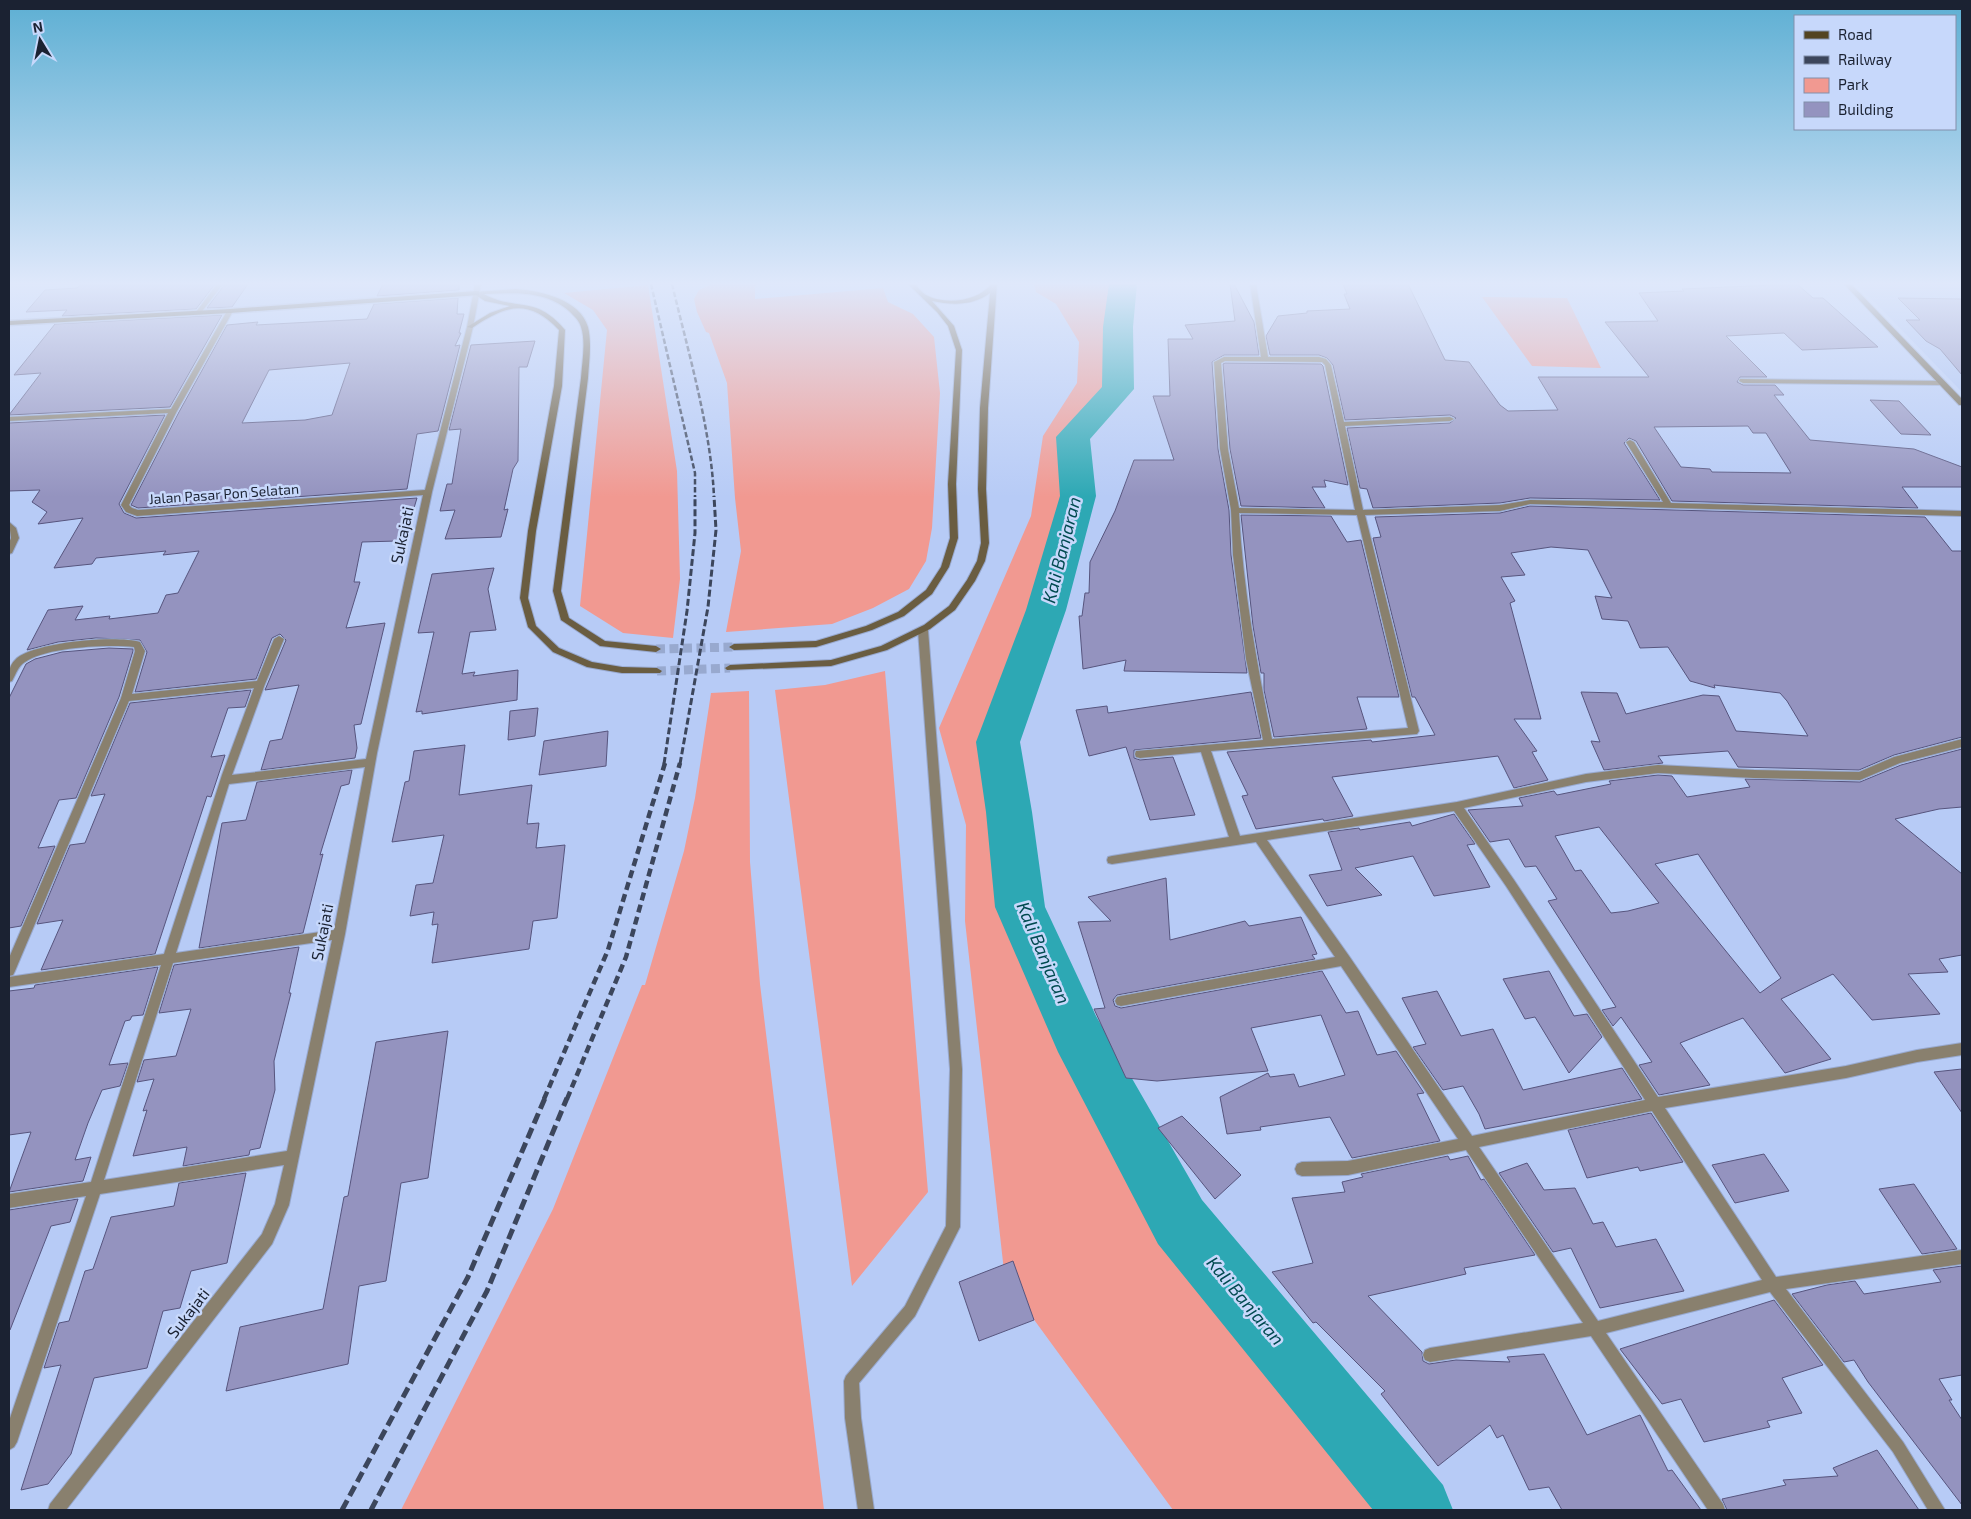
<svg xmlns="http://www.w3.org/2000/svg" width="1971" height="1519" viewBox="0 0 1971 1519" font-family="'Exo 2',sans-serif">
<rect width="100%" height="100%" fill="#b7cbf6"/>
<path fill="#aac1f2" d="M219 284H408L403 298 198 313Z
M1856 284H1962V392L1863 290Z"/>
<path fill="#f19991" d="M712 284H758L755 287V299L883 288 888 302 913 314 934 337 940 393 932 528 926 561 909 589 873 608 832 624 726 632 741 551 735 498 727 383 709 333 706 332 697 312 694 299 699 290Z
M1034 284H1123L1118 327V389L1073 437 1078 496 1046 610 998 742 1009 812 1020 907 1077 1034 1180 1222 1418 1510H1173L1005 1280 965 921 966 825 939 728 1031 516 1043 436 1077 383 1079 342 1056 304 1036 292Z
M648 285 677 471 680 579 673 638 623 633 580 606 607 330 593 310 564 293Z
M1482 297 1567 298 1601 368 1532 366Z
M885 671 928 1192 852 1286 775 690 825 685Z
M749 691 750 862 760 984 824 1510H401L553 1209 642 985H645L684 851 695 798 711 693Z"/>
<g fill="none" stroke-linecap="round" stroke-linejoin="round">
<path fill="#2da8b4" fill-rule="evenodd" d="M1109 284H1137L1133 327 1134 389 1090 439 1096 496 1066 610 1020 742 1032 812 1045 907 1096 1016 1202 1200 1443 1485 1453 1510H1373L1158 1244 1058 1052 995 907 986 812 976 742 1026 610 1060 496 1056 437 1102 387 1103 327Z"/>
</g>
<path fill="#9493bf" stroke="#57557e" fill-rule="evenodd" d="M82 284H215L196 309 62 316 67 310 26 312 45 290 77 288Z
M225 284H248L232 307 207 308Z
M383 284H459V290L377 296Z
M1230 284H1234L1254 322 1259 355H1224L1212 362 1218 449 1229 510 1231 555 1247 673 1124 671 1126 660 1083 669 1079 616H1082L1085 593H1089L1090 562 1115 511 1134 460H1174L1153 396H1170L1168 339H1193L1185 325 1235 321Z
M1343 284H1408L1445 360 1469 362 1500 405 1508 411 1558 410 1538 377H1649L1605 322 1658 321 1639 293 1684 291 1682 289 1797 284 1813 298H1823L1878 347 1802 350 1784 333 1726 336 1767 377H1740L1737 382 1743 385H1775L1784 395H1774L1810 440 1914 449 1962 467V487H1902L1918 508 1672 501 1636 441 1629 438 1624 443 1660 500 1530 498 1500 503 1373 508 1367 489 1360 488 1347 428 1450 423 1456 418 1450 415 1345 420 1333 365 1327 358 1319 355H1270L1266 336 1278 316 1307 313V311L1350 309 1344 294H1347ZM1748 426 1753 433H1766L1791 473 1712 472 1710 469 1681 467 1654 427Z
M458 298 457 314H464L459 333H461L455 346 460 345 438 431 417 434 407 489 138 508 131 505 179 412 227 325 258 322 256 325 367 319 374 304ZM350 363 332 415 305 420 242 423 269 370Z
M1898 298 1962 299V375L1940 349 1926 341 1906 320H1920Z
M222 315 170 407 9 415 41 373 14 375 55 324Z
M535 341 527 367H519L518 461 513 469 504 510 508 509 501 537 445 539 455 510 440 511 447 484H452L461 429 449 430 471 345Z
M1225 363 1321 364 1323 366 1348 485 1324 480 1326 487H1312L1325 508 1241 506 1230 449 1223 364Z
M1870 400 1899 401 1931 435 1901 434Z
M165 415 119 504 124 513 136 518 417 498 411 518H407L397 541 362 542 354 582H360L346 628 385 623 361 724 354 725 357 748 355 758 261 770 270 741 282 739 299 685 265 690 286 640 280 634 272 638 256 679 135 692 147 652 140 640 96 638 58 642 27 650 48 610 83 606 75 620 110 616 109 619 158 613 166 595 178 593 199 551 163 555 166 551 96 558 92 564 54 568 83 518 38 524 47 512 32 502 40 490 9 491V423Z
M1530 506 1925 517 1952 551H1962V737L1894 755 1859 770 1738 767 1728 751 1658 756 1663 763 1604 770 1591 741 1600 742 1581 692 1617 693 1626 714 1703 695 1719 696 1736 731 1808 736 1787 701 1780 693 1714 685 1715 688 1690 681 1668 647 1640 648 1628 621 1602 619 1595 596 1612 598 1588 550 1551 547 1511 553 1525 575 1501 577 1515 601 1510 603 1541 719H1514L1537 751 1532 752 1548 780 1514 788 1498 756 1332 777 1353 816 1324 821 1323 819 1256 829 1242 796 1248 795 1227 752 1371 740 1372 742 1435 735 1415 697H1412L1373 538 1381 537 1375 517 1500 513Z
M1241 515 1331 516 1347 542 1361 540 1399 697H1357L1367 729 1274 737 1264 690V673H1261L1253 626Z
M494 568 488 589 496 630 470 632 462 674 475 672 473 676 518 670 517 700 422 714V711L416 712 434 632 418 633 432 574Z
M109 648 133 649V651L119 697 76 798 59 800 38 848 55 846 21 926 9 928V698L26 664 35 659 62 652Z
M251 690 245 707 228 708 211 757 225 755 211 797 207 796 155 954 41 970 63 920 37 924 70 845 85 843 105 794 91 796 130 703Z
M1251 692 1261 738 1134 750V758L1140 760 1173 757 1195 815 1150 820 1126 747 1089 756 1076 710 1107 706 1108 713Z
M538 708 535 736 508 740 510 711Z
M608 731 606 766 539 775 544 741Z
M465 745 459 795 532 785 527 824 539 823 536 848 565 845 557 918 533 921 529 949 432 963 438 924 432 925 434 912 410 916 416 885 433 883 444 835 392 842 405 782 409 781 414 751Z
M1962 749V807L1939 809 1895 819 1962 874V955L1939 959 1948 972 1908 974 1940 1014 1872 1020 1833 974 1781 999 1831 1059 1785 1073 1743 1018 1680 1043 1710 1085 1659 1095 1639 1065 1652 1062 1621 1017 1613 1026 1602 1010 1616 1007 1548 901 1557 899 1536 866 1525 867 1509 839 1490 842 1468 810 1523 806 1519 798 1554 791 1557 795 1611 784 1609 781 1658 775 1672 776 1687 797 1750 787 1745 779 1860 782 1901 765ZM1599 827 1659 903 1628 911 1611 913 1581 870 1575 871 1555 836ZM1698 854 1781 978 1760 993 1655 864Z
M352 770 349 784 341 786 320 855 323 854 303 933 199 948 222 823 246 820 257 782Z
M1454 814 1475 844 1467 845 1490 887 1434 896 1413 856 1355 868 1382 895 1327 906 1309 875 1342 870 1328 832 1359 828 1360 830 1410 822 1412 826Z
M1166 878 1170 940 1245 921 1249 926 1301 917 1317 954 1312 955 1315 959 1117 995 1113 1000 1115 1006 1121 1008 1322 971 1346 1013 1358 1011 1377 1055 1396 1051 1424 1093 1417 1094 1440 1141 1352 1158 1330 1117 1260 1127 1261 1130 1227 1134 1220 1097 1268 1073 1270 1077 1294 1074 1299 1087 1345 1075 1321 1015 1251 1028 1268 1071 1157 1081 1126 1078 1094 1009 1105 1008 1078 922 1111 921 1088 897Z
M299 947 289 993H291L274 1061 275 1090 260 1148 250 1150 249 1155 183 1166 187 1147 133 1156 147 1110 143 1111 154 1079 137 1082 144 1060 176 1056 191 1009 159 1013 174 965Z
M158 967 143 1015 132 1016 130 1020 125 1021 109 1065 128 1063 120 1086 102 1090 88 1123 75 1160 91 1157 83 1181 9 1192 31 1132 9 1135V991L34 988 35 985Z
M1549 971 1574 1016 1587 1014 1602 1037 1569 1073 1535 1017 1525 1019 1503 979Z
M1437 991 1461 1036 1493 1029 1523 1090 1622 1068 1642 1099 1485 1129 1479 1114 1463 1086 1443 1090 1413 1047 1426 1044 1402 998Z
M448 1031 428 1178 401 1183 386 1281 359 1286 348 1364 226 1391 240 1327 323 1309 344 1197 348 1196 376 1042Z
M1962 1069V1113L1934 1072Z
M1651 1113 1683 1162 1640 1171 1638 1167 1587 1178 1568 1130Z
M1182 1116 1241 1175 1215 1199 1158 1128Z
M1764 1154 1789 1191 1735 1203 1712 1165Z
M1448 1156 1450 1160 1468 1156 1481 1180 1484 1179 1535 1255 1464 1268 1466 1274 1368 1296 1422 1352 1423 1361 1429 1364 1456 1360 1510 1362 1507 1357 1544 1354 1587 1435 1640 1415 1668 1471 1672 1470 1701 1510H1562L1549 1487 1529 1490 1503 1435 1497 1438 1490 1425 1438 1466 1381 1394 1385 1391 1316 1322 1313 1323 1272 1272 1313 1263 1292 1198 1345 1192 1342 1182 1363 1177 1361 1174Z
M1527 1163 1544 1190 1575 1188 1593 1224 1603 1222 1616 1247 1656 1239 1684 1291 1600 1308 1571 1248 1553 1252 1499 1173Z
M246 1173 227 1263 191 1271 180 1308 163 1311 147 1368 94 1378 71 1454 48 1484 21 1490 61 1365 44 1368 59 1323 69 1321 85 1271 93 1269 111 1217 174 1206 179 1183Z
M1914 1184 1957 1249 1922 1254 1879 1189Z
M78 1199 70 1222 51 1226 10 1330H9V1210Z
M1013 1261 1034 1320 979 1341 959 1282Z
M1962 1266V1375L1939 1379 1952 1400H1949L1962 1420V1505L1868 1382 1854 1360 1844 1362 1792 1294 1827 1285 1855 1281 1864 1294 1941 1282 1933 1270Z
M1774 1300 1823 1365 1782 1378 1802 1413 1767 1421 1770 1427 1704 1442 1681 1399 1662 1404 1620 1349Z
M1877 1450 1919 1510H1727L1722 1499 1786 1485 1783 1480 1838 1476 1833 1468Z"/>
<g fill="none" stroke-linecap="round" stroke-linejoin="round">
<path stroke="#98a9cf" stroke-width="9" stroke-dasharray="9 4.5" stroke-linecap="butt" d="M656 649 734 647
M657 671 730 668"/>
<defs>
<path id="minor" d="M217 284H223L200 314H196V312Z
M475 284H481L473 327 432 492 377 753 345 934 289 1205 272 1244 66 1510H48L50 1504 262 1234 275 1204 284 1165 100 1194 17 1442 14 1447 9 1450V1421L86 1196 9 1208V1194L91 1182 161 965 9 987V977L164 954 222 775 254 688 129 701 15 971 13 975 9 976V958L121 698 135 651 134 647C108 644 46 647 25 662 18 666 16 674 12 681L9 682C8 673 9 665 17 658 38 642 115 635 140 642L145 651 132 694 257 681 274 639 279 636 284 639 265 684 232 775 366 759 423 495 137 516 126 512 121 505 168 413 9 421V417L171 409 227 311 230 309 233 311 177 411 129 505 132 508 138 510 425 490 467 327ZM365 767 334 930 176 953 229 784ZM332 940 287 1151 104 1180 173 963Z
M1250 284H1256L1268 357H1319L1326 359 1331 365 1344 422 1450 417 1454 419 1450 421 1345 426 1363 510 1500 505 1530 500 1663 502 1626 442 1630 440 1634 442 1671 503 1962 511V516L1530 504 1500 511 1365 515 1419 731 1417 734 1211 751 1240 836 1457 802 1586 774 1658 765 1754 770 1859 772 1894 757 1962 739V747L1900 763 1860 780 1754 778 1658 773 1586 782 1464 808 1514 880 1658 1097 1846 1066 1917 1050 1962 1043V1055L1917 1062 1846 1078 1665 1108 1776 1277 1962 1250V1264L1786 1289 1903 1442 1945 1510H1928L1893 1452 1770 1292 1606 1333 1723 1504 1725 1510H1708L1591 1336 1430 1362 1425 1360 1423 1355 1425 1350 1430 1348 1583 1323 1466 1150 1348 1175 1302 1176 1297 1174 1295 1169 1297 1164 1302 1162 1348 1161 1458 1139 1341 966 1121 1006 1117 1005 1115 1001 1117 997 1121 996 1335 957 1256 842 1112 864 1108 863 1107 860 1108 857 1112 856 1229 837 1201 752 1140 758 1136 757 1135 754 1136 751 1263 740 1246 659 1233 555 1231 510 1220 449 1214 362 1224 357H1261ZM1225 361 1322 362 1325 365 1355 510 1239 508 1228 449 1221 363ZM1239 513 1357 515 1408 728 1272 739C1257 664 1243 589 1239 513ZM1454 811 1506 886 1645 1100 1472 1136 1349 956 1267 840ZM1652 1111 1762 1280 1598 1321 1479 1147Z
M1740 379 1942 381 1946 383 1942 385 1743 383 1739 381Z
M9 522 16 528 19 538 12 553 9 554V543L11 538Z
M923 627 928 630 962 1069 960 1227 915 1316 859 1383 861 1418 874 1510H858L845 1418 844 1381 846 1376 905 1306 946 1226 950 1069 918 630Z"/>
<path id="secondary" d="M908 284H915C918 287 922 293 926 295 944 305 978 302 991 284H997L988 408 986 489 989 543 985 561 975 581 955 610 930 629 887 650 831 666 727 670 725 668 730 665 831 660 881 646 924 625 949 606 967 580 977 561 981 543 978 489 980 408 990 293C973 306 952 305 932 301L954 326 962 350 956 484 958 538 949 567 932 594 904 616 872 630 816 647 734 650 729 647 734 644 816 641 866 626 898 612 926 590 941 567 950 538 948 484 956 350 948 326 937 312Z
M1844 284H1851L1962 399V405H1959Z
M516 289C540 291 580 299 588 327 592 343 589 362 588 378L561 591 569 618 605 641 656 646 661 649 656 652 600 646 561 620 553 591 581 378C582 362 586 342 581 327 579 320 574 316 569 311 545 290 513 293 484 294 516 312 535 294 565 330L562 386 536 531 528 598 536 626 559 648 592 662 622 667 657 668 662 671 660 673H622L587 667 553 652 528 627 520 598 528 531 554 386 559 330C528 298 506 305 472 328L467 327 490 313 510 306 485 301 474 294V292Z"/>
<path id="primary" d="M476 291H479V295L230 313 9 325V321L230 309Z"/>
</defs>
<use href="#minor" stroke="#98a9cf" stroke-width="2"/>
<use href="#secondary" stroke="#98a9cf" stroke-width="2"/>
<use href="#primary" stroke="#98a9cf" stroke-width="3"/>
<use href="#minor" fill="#89806e" fill-rule="evenodd"/>
<use href="#secondary" fill="#6a5d41" fill-rule="evenodd"/>
<use href="#primary" fill="#534421" fill-rule="evenodd"/>
<path stroke="#3c465c" stroke-width="2.5" stroke-dasharray="5.5 2.5" stroke-linecap="butt" d="M651 284 695 473V497
M672 284C688 351 711 429 714 497"/>
<path stroke="#3c465c" stroke-width="3" stroke-dasharray="7 3" stroke-linecap="butt" d="M664 764 687 611 695 533V496
M680 764 708 607 716 530 714 496"/>
<path stroke="#3c465c" stroke-width="4.5" stroke-dasharray="8 4.5" stroke-linecap="butt" d="M544 1099 608 950 665 763
M567 1099 626 957 680 763"/>
<path stroke="#3c465c" stroke-width="5" stroke-dasharray="11 5" stroke-linecap="butt" d="M342 1510 468 1277 545 1098
M371 1510 487 1291 567 1098"/>
</g>
<linearGradient id="sky" x2="0" y2="1"><stop stop-color="#5dafd3"/><stop offset="0.57" stop-color="#dfe8fb"/><stop offset="1" stop-color="#dfe8fb" stop-opacity="0"/></linearGradient>
<rect width="1971" height="497" fill="url(#sky)"/>
<g text-anchor="middle" stroke-width="5" stroke-linejoin="round" paint-order="stroke">
<g font-size="14" fill="#1b2232" stroke="#c7d8fb">
<text transform="translate(224 494) rotate(-4)" y="5">Jalan Pasar Pon Selatan</text>
</g>
<g font-size="16" fill="#1b2232" stroke="#c7d8fb">
<text transform="translate(402 535) rotate(-78)" y="6">Sukajati</text>
<text transform="translate(322 932) rotate(-79)" y="6">Sukajati</text>
<text transform="translate(188 1313) rotate(-52)" y="6">Sukajati</text>
</g>
<g font-size="18" font-style="italic" fill="#004a50" stroke="#c7d8fb">
<text transform="translate(1062 550) rotate(-76)" y="6">Kali Banjaran</text>
<text transform="translate(1043 953) rotate(67)" y="6">Kali Banjaran</text>
<text transform="translate(1245 1301) rotate(50)" y="6">Kali Banjaran</text>
</g>
</g>
<rect width="1971" height="1519" fill="none" stroke="#1b2232" stroke-width="20"/>
<rect x="1794" y="15" width="162" height="115" fill="#c7d8fb" stroke="#828fab"/>
<rect x="1804" y="31" width="25" height="8" fill="#534421" stroke="#828fab"/>
<text x="1838" y="40" font-size="15" fill="#1b2232">Road</text>
<rect x="1804" y="56" width="25" height="8" fill="#3c465c" stroke="#828fab"/>
<text x="1838" y="65" font-size="15" fill="#1b2232">Railway</text>
<rect x="1804" y="78" width="25" height="15" fill="#f19991" stroke="#828fab"/>
<text x="1838" y="90" font-size="15" fill="#1b2232">Park</text>
<rect x="1804" y="102" width="25" height="15" fill="#9493bf" stroke="#828fab"/>
<text x="1838" y="115" font-size="15" fill="#1b2232">Building</text>
<g transform="translate(40 40) rotate(350)" stroke="#c7d8fb" stroke-width="4" paint-order="stroke">
<path d="M0-4L9 19L0 12L-9 19Z" fill="#1b2232"/>
<text y="-8" font-size="14" font-weight="bold" text-anchor="middle" fill="#1b2232">N</text>
</g>
</svg>
